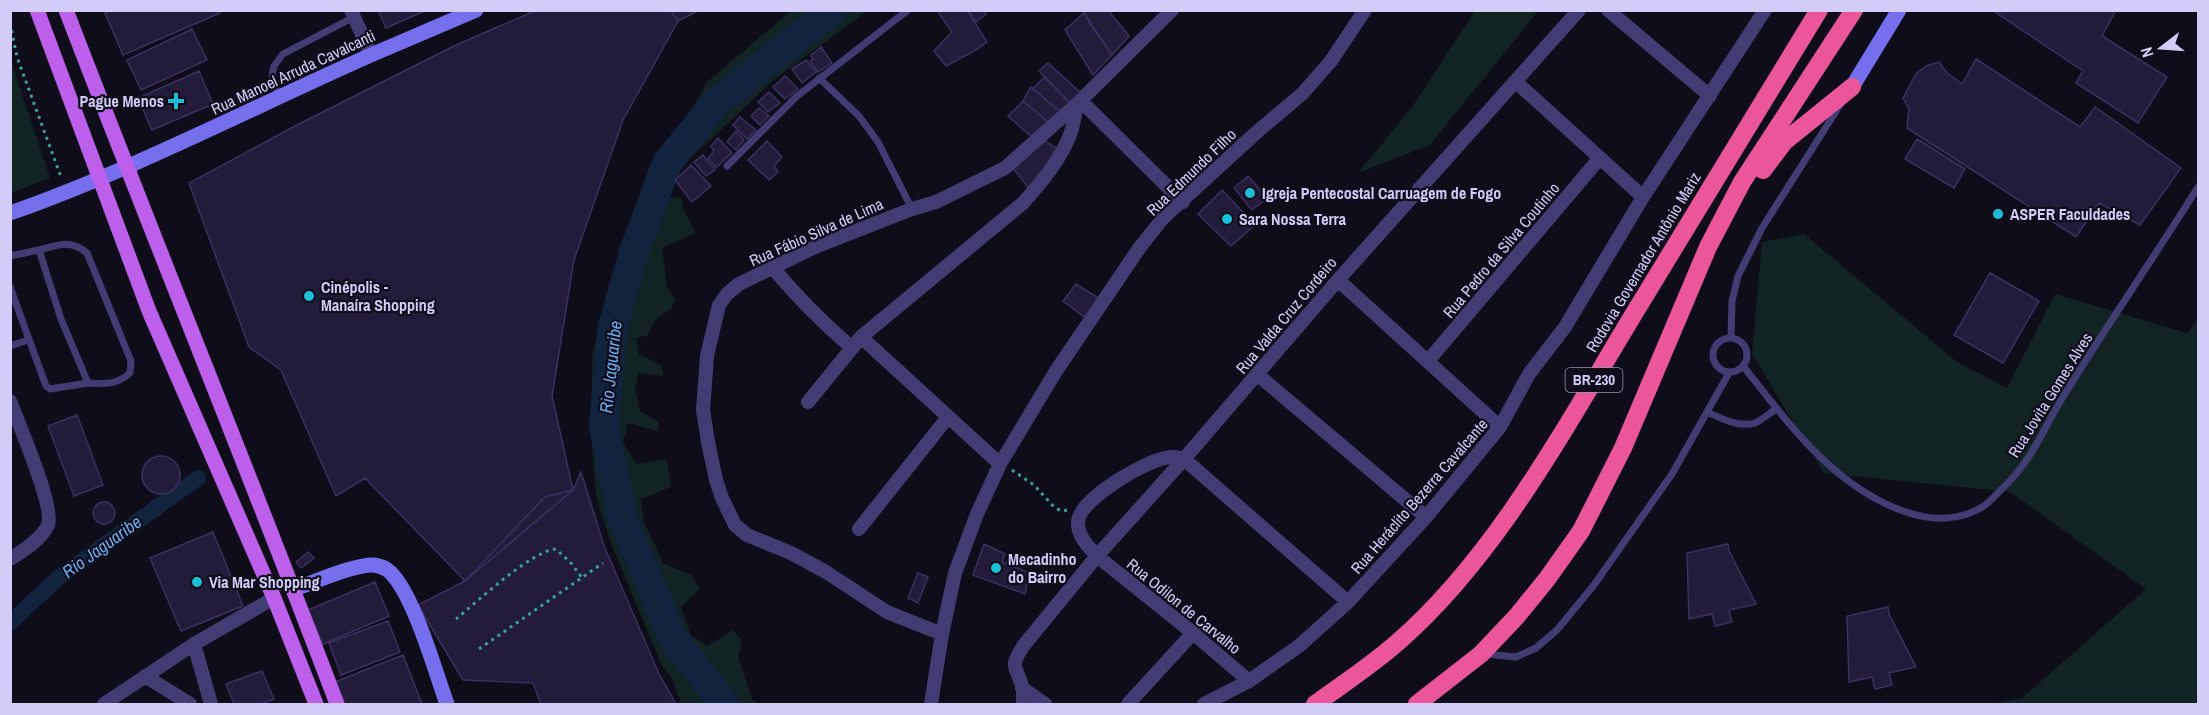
<svg xmlns="http://www.w3.org/2000/svg" width="2209" height="715" viewBox="0 0 2209 715" font-family="'Archivo Narrow',sans-serif">
<rect width="100%" height="100%" fill="#100d1a"/>
<path fill="#112323" d="M792 10 867 11 776 78 677 171 663 198 681 197 685 212 696 233 662 248 667 287 675 300 671 309 655 320 648 335 636 338 639 354 662 366 663 376 639 373 635 390 640 411 659 422 658 431 628 423 623 443 637 464 667 459 671 487 641 499 644 522 663 563 691 575 700 589 681 607 691 635 707 646 733 630 742 640 738 657 752 699 759 704H681L673 680 662 666 611 543 596 496 592 446V355L627 230 707 82Z
M1475 11H1538L1430 145 1358 173 1412 107Z
M11 61 50 178 11 193H10Z
M1804 234 1957 362 2007 388 2055 294 2187 333 2198 319V704H1992L2022 698 2146 589 2010 492 1824 473 1752 354 1762 242Z"/>
<g fill="none" stroke-linecap="round" stroke-linejoin="round">
<path stroke="#12233e" stroke-width="16" d="M10 623 58 578 198 478"/>
<path stroke="#12233e" stroke-width="30" d="M724 704 673 638 623 520 604 427 612 330 634 252 667 163 716 103 832 10"/>
</g>
<path fill="#221b39" stroke="#3b3062" stroke-width="1.5" d="M112 10H219L220 13 123 55 105 13Z
M378 10H427L386 28Z
M537 10H670L678 21 623 120 574 260 552 396 573 490 465 581 365 478 336 496 281 370 249 347 189 183 297 125 456 45Z
M670 10H700L678 21Z
M940 10H967L987 42 976 50 946 66 934 51 952 32 938 12Z
M968 10H984L986 14 976 22Z
M1083 10H1108L1129 36 1112 55 1090 24Z
M1992 10H2116L2102 36 2167 77 2138 123 2076 83 2083 71Z
M1084 13 1112 55 1093 75 1065 30Z
M192 29 207 60 141 90 127 60Z
M821 47 832 63 818 72 810 61 813 59 811 55Z
M1976 59 2080 127 2095 107 2181 168 2140 225 2099 203 2076 237 1907 128 1909 109 1903 98 1916 74 1926 66 1939 62 1947 73 1962 84Z
M806 60 816 72 802 83 792 69Z
M1048 63 1082 94 1071 104 1039 71Z
M199 71 213 104 152 130 138 98Z
M785 76 798 89 785 99 773 87Z
M1044 77 1071 104 1064 115 1033 89Z
M1031 87 1064 115 1051 124 1023 101Z
M769 92 780 103 768 112 758 102Z
M1023 101 1051 124 1035 140 1008 116Z
M759 108 769 116 760 125 751 116Z
M740 117 756 130 747 139 733 125Z
M736 131 744 140 736 150 727 142Z
M718 138 732 153 716 168 708 158 714 151 711 146Z
M1917 139 1965 169 1954 188 1905 159Z
M767 141 782 157 774 166 778 172 769 180 748 160Z
M1045 141 1058 149 1030 190 1012 167Z
M703 155 715 170 706 176 694 162Z
M691 165 711 186 692 202 675 180Z
M1248 176 1267 198 1252 210 1234 188Z
M1222 190 1255 225 1231 246 1198 214Z
M1990 273 2039 301 2003 363 1954 335Z
M1076 284 1100 299 1087 319 1063 301Z
M77 415 103 485 74 496 48 426Z
M142 475a19 19 0 1 1 38 0a19 19 0 1 1-38 0Z
M581 472 604 546 659 674 676 704H541L533 683 463 680 418 605 465 581 545 497 573 490Z
M93 513a11 11 0 1 1 22 0a11 11 0 1 1-22 0Z
M213 532 243 606 181 631 150 558Z
M984 544 1005 554 1002 562 1030 573 1025 594 973 575Z
M1728 544 1729 551 1756 604 1729 610 1732 622 1715 626 1712 614 1689 619 1687 553Z
M308 552 314 558 301 568 296 562Z
M918 573 928 577 918 603 908 598Z
M375 582 389 616 323 644 308 610Z
M1888 607 1889 614 1916 667 1889 673 1892 685 1875 689 1872 677 1849 682 1847 616Z
M388 621 400 652 341 675 329 643Z
M403 655 422 704H344L335 682Z
M262 671 274 699 261 704H234L226 684Z"/>
<g fill="none" stroke-linecap="round" stroke-linejoin="round">
<path stroke="#3a9f9c" stroke-width="3" stroke-dasharray="3 4.5" stroke-linecap="butt" d="M10 23 17 57 61 177
M1012 470 1034 485 1055 508 1062 511 1068 510
M456 619C477 602 531 551 556 549L572 564 582 578
M479 649 603 563"/>
<path stroke="#413d74" stroke-width="7" d="M819 78 859 116 878 142 912 209
M279 97 272 76 274 66 283 54 354 17
M727 166 796 97 908 10
M39 250C59 245 70 239 87 253L131 361 130 373C117 385 104 384 88 383
M10 256 39 250 61 319 88 383 50 389 46 386 10 287
M1731 337 1732 301 1738 276 1762 228 1840 105
M1713 355a17 17 0 1 1 34 0a17 17 0 1 1-34 0Z
M10 346 28 340
M1743 366C1788 423 1835 488 1906 512 1932 521 1960 521 1984 506 1990 502 1995 495 2001 490 2032 461 2042 431 2063 397 2106 326 2154 258 2198 187
M1707 412C1721 418 1739 428 1755 423 1762 420 1770 413 1776 409
M1486 654 1516 657 1536 648 1557 630 1594 585 1672 474 1729 373"/>
<path stroke="#413d74" stroke-width="14" d="M351 10 371 55
M1608 10 1710 96
M1515 81 1643 197
M1081 101 1183 202
M773 268C797 297 822 322 851 347
M1338 280 1500 427
M861 337 1000 464
M1428 361 1599 159
M1258 375 1426 517
M10 401C18 422 55 507 48 525 42 539 23 551 10 559
M808 402 861 337 1023 203C1041 183 1062 158 1071 132 1074 123 1075 113 1077 104
M859 529 948 417
M942 634 887 612 826 572 791 553 747 535 735 525 722 498 716 480 708 442 703 410 707 356 719 305 727 294 739 284 815 247 912 209 936 202 1005 168 1077 104 1172 10
M194 644 211 704
M145 676 190 704
M1249 681 1193 633 1097 556C1088 546 1077 536 1078 521 1081 498 1149 458 1171 457 1175 456 1180 458 1184 459L1348 602
M1022 688 1045 704
M104 704 194 644 274 598
M931 704 942 634 955 573 977 514 1000 464 1056 371 1140 247 1164 217 1258 131 1302 94 1331 61 1365 10
M1023 704C1023 700 1023 694 1023 690 1018 666 1007 670 1024 645L1097 556 1184 459 1338 280 1579 10
M1128 704 1193 633
M1204 704 1249 681 1299 646 1348 602 1426 517 1500 427 1529 374 1565 327 1643 197 1765 10"/>
<path stroke="#756fee" stroke-width="15" d="M1852 87 1899 10
M10 213C135 169 251 108 371 55 406 40 441 25 476 10
M294 589C313 583 354 564 374 565 380 566 386 568 390 572 414 595 435 671 447 704"/>
<path stroke="#bc60ec" stroke-width="15" d="M37 10 149 311 274 598 316 704
M66 10C155 242 249 472 337 704"/>
<path stroke="#ea5699" stroke-width="18" d="M1763 170 1784 142 1852 87
M1315 704C1343 684 1372 665 1398 642 1497 556 1567 424 1635 312 1696 212 1757 111 1819 10
M1417 704 1481 654 1517 616 1547 579 1581 531 1623 448 1708 247 1742 182 1854 10"/>
</g>
<g fill="#1abfd7" stroke="#100d1a" stroke-width="2">
<path d="M173 92h6v6h6v6h-6v6h-6v-6h-6v-6h6z"/>
<circle cx="1250" cy="193" r="6"/>
<circle cx="1998" cy="214" r="6"/>
<circle cx="1227" cy="219" r="6"/>
<circle cx="309" cy="296" r="6"/>
<circle cx="996" cy="568" r="6"/>
<circle cx="197" cy="582" r="6"/>
</g>
<g text-anchor="middle" stroke-width="4.5" stroke-linejoin="round" paint-order="stroke">
<rect fill="#100d1a" stroke="#9893b6" stroke-width="1.5" x="1565.5" y="368" width="57" height="24" rx="4.5"/>
<g font-size="15" font-weight="bold" fill="#d3ccf9">
<text x="1594" y="385">BR-230</text>
</g>
<g font-size="16" fill="#d3ccf9" stroke="#100d1a">
<text transform="translate(293 72) rotate(-25)" y="6">Rua Manoel Arruda Cavalcanti</text>
<text transform="translate(1191 172) rotate(-44)" y="6">Rua Edmundo Filho</text>
<text transform="translate(816 232) rotate(-24)" y="6">Rua Fábio Silva de Lima</text>
<text transform="translate(1501 250) rotate(-50)" y="6">Rua Pedro da Silva Coutinho</text>
<text transform="translate(1643 262) rotate(-59)" y="6">Rodovia Governador Antônio Mariz</text>
<text transform="translate(1286 315) rotate(-50)" y="6">Rua Valda Cruz Cordeiro</text>
<text transform="translate(2050 395) rotate(-58)" y="6">Rua Jovita Gomes Alves</text>
<text transform="translate(1419 496) rotate(-49)" y="6">Rua Heráclito Bezerra Cavalcante</text>
<text transform="translate(1184 606) rotate(39)" y="6">Rua Odilon de Carvalho</text>
</g>
<g font-size="16" font-weight="bold" fill="#d3ccf9" stroke="#100d1a" text-anchor="start">
<text x="164" y="107" text-anchor="end">Pague Menos</text>
<text x="1262" y="199">Igreja Pentecostal Carruagem de Fogo</text>
<text x="2010" y="220">ASPER Faculdades</text>
<text x="1239" y="225">Sara Nossa Terra</text>
<text x="321" y="293">Cinépolis -<tspan x="321" dy="18">Manaíra Shopping</tspan></text>
<text x="1008" y="565">Mecadinho<tspan x="1008" dy="18">do Bairro</tspan></text>
<text x="209" y="588">Via Mar Shopping</text>
</g>
<g font-size="18" font-style="italic" fill="#67abed" stroke="#100d1a">
<text transform="translate(611 367) rotate(-84)" y="6">Rio Jaguaribe</text>
<text transform="translate(102 547) rotate(-36)" y="6">Rio Jaguaribe</text>
</g>
</g>
<rect width="2209" height="715" fill="none" stroke="#d3ccf9" stroke-width="24"/>
<g transform="translate(2161 48) rotate(253)" stroke="#100d1a" stroke-width="4.5" paint-order="stroke">
<path d="M0-4.5L10 22L0 15L-10 22Z" fill="#d3ccf9"/>
<text y="-9" font-size="16" font-weight="bold" text-anchor="middle" fill="#d3ccf9">N</text>
</g>
</svg>
